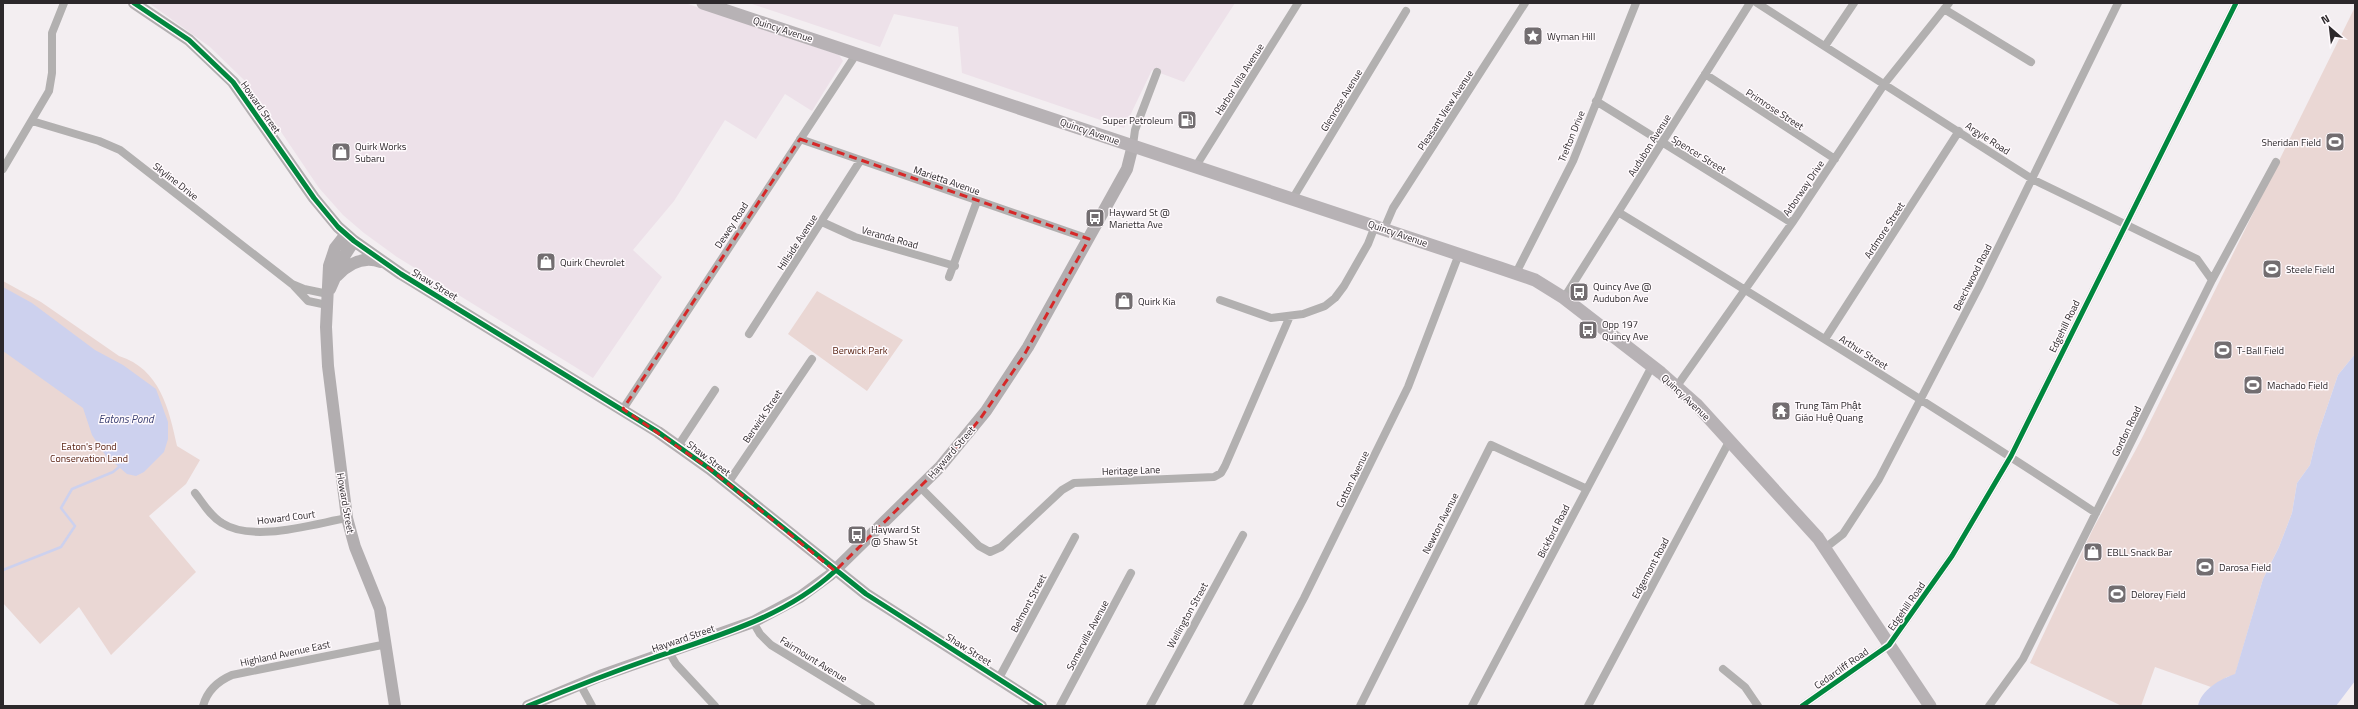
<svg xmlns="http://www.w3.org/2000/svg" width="2358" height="709" viewBox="0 0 2358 709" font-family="'Titillium Web',sans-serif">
<rect width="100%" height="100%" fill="#f3eef1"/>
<path fill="#ede1e9" d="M149 3H685L839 55 843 61 812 111 785 94 756 139 725 120 674 201 633 250 662 277 593 378 397 257 364 233 343 215 319 188 265 108 244 80 210 47Z
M749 3H1235L1184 82 1152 70 1124 128 962 73 958 27 894 14 880 47Z"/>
<path fill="#ead7d4" d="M2355 7V354L2338 375 2316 440 2310 465 2297 483 2292 513 2279 547 2263 579 2235 675 2227 677 2211 687 2155 667 2141 706H2122L2030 663 2092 531 2141 440Z
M3 281 41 302 119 356C160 369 169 409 177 446L200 460 186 484 149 516 196 572 111 655 79 607 40 644 3 603Z
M817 291 903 340 867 391 788 334Z"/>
<path fill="#cdd1ee" d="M3 287 32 303 95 350 123 365 156 389 168 422V439L164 452 144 472 136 476 127 474 106 456 92 435 83 408 3 351Z
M2355 354V681L2336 706H2198C2201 690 2220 679 2235 674L2263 579 2279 547 2292 513 2297 483 2310 465 2316 440 2338 375Z"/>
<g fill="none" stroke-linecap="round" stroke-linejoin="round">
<path stroke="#cdd1ee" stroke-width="2.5" d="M3 570 61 547 75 526 61 508 72 489 113 472 119 467"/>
<path stroke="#b2b0b0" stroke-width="8" d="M1757 3 2032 179 2197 259 2212 280
M1944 9 2031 62
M1825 46 1854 3
M1705 74 1835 159
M1596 101 1792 223
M32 121 99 141 120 150 292 284 304 289 328 294
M800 139 1089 239
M1133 145 1135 130 1157 72
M1196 166 1298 3
M3 169 49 91 52 73V33L64 3
M1293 198 1406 11
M1618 212C1779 310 1939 409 2096 513
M822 222 855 237 955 266
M1384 229 1393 208 1525 3
M1516 273 1573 161 1636 3
M949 277 977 201
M294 286 308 301 327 305
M1564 298 1750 3
M1220 300 1271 318 1303 314 1325 306 1335 298 1344 286 1368 244 1375 226
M749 334 860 161
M1825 339 1959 131
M1677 386 1792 223 1885 83 1949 3
M623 409 857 53
M678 446 715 390
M728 483 812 359
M920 487 979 546 990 552 1001 547 1062 490 1074 483 1214 477 1221 473 1225 466 1290 316
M195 493C203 503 210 516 222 523 253 543 313 524 347 518
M1825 548 1843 534 1879 479 1979 287 2118 3
M753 622 760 634 771 645 871 706
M669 652 676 664 715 706
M1723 669 1745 687 1758 706
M999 678 1075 537
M580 684 592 706
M203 706C207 691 218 681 232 675L387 644
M1060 706 1131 573
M1150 706 1243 535
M1247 706 1304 598 1408 387 1459 254
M1360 706 1491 445 1587 489
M1472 706 1652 366
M1588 706 1730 440
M1802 706 1889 645 1952 556 2011 456 2236 3
M1989 706 2023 659 2212 280 2276 162"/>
<path stroke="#b2aeb0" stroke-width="12" d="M134 3 189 40 233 82 314 198 338 227 354 241 401 274 658 432 710 469 866 594 1041 706
M346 234 335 248 329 266 326 327 328 366 347 518 355 547 380 609 395 706
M337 276C349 263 364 256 381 262
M330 289 345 255 354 241
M528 706 600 676 753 622 800 597 830 575 940 467 986 411 1028 347 1127 169 1133 145"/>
<path stroke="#b7b2b5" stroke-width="13" d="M703 3 1500 268 1535 280 1564 298 1661 373 1696 404 1818 538 1930 706"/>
<defs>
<path id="cycleway" d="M134 3 189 40 233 82 314 198 338 227 354 241 401 274 658 432 710 469 866 594 1041 706
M528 706C569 689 610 673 653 658 716 636 784 618 835 571
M1802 706 1889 645 1952 556 2011 456 2236 3"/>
</defs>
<use href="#cycleway" stroke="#fffafd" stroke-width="8"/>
<use href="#cycleway" stroke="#00873e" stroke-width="5"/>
</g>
<path fill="none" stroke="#d62828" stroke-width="3" stroke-dasharray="8 5" stroke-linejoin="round" d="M800 139 1089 239 1023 357 980 419 940 467 835 571 710 469 623 409Z"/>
<defs>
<symbol id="sight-square" viewBox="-11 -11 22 22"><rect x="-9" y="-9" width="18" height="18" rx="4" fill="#726d70" stroke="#fffafd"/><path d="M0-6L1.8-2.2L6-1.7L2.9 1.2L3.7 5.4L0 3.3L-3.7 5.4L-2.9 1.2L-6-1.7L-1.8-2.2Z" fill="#fff"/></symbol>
<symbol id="fuel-square" viewBox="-11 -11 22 22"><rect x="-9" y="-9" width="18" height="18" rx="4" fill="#726d70" stroke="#fffafd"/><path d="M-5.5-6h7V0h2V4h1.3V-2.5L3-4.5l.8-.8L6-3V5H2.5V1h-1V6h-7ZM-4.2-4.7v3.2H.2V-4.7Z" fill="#fff"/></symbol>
<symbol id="stadium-square" viewBox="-11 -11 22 22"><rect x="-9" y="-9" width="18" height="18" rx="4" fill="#726d70" stroke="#fffafd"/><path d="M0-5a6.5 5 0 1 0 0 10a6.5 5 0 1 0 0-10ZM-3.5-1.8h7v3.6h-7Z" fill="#fff"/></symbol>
<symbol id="shop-square" viewBox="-11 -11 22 22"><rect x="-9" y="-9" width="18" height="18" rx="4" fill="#726d70" stroke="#fffafd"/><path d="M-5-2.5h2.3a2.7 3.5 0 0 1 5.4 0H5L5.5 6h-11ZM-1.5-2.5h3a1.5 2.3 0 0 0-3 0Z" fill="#fff"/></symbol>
<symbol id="bus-square" viewBox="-11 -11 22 22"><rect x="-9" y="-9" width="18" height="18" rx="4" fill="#726d70" stroke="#fffafd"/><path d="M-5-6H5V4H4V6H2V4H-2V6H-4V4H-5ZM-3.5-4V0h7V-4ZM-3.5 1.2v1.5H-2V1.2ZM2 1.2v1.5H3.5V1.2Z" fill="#fff"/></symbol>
<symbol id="temple-square" viewBox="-11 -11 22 22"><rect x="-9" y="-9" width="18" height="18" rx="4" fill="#726d70" stroke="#fffafd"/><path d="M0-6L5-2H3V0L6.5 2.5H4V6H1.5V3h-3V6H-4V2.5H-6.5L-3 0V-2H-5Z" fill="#fff"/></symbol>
</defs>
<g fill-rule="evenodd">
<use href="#sight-square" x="1522" y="25" width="22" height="22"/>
<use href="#fuel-square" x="1176" y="109" width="22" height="22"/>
<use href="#stadium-square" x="2324" y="131" width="22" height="22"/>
<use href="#shop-square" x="330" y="141" width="22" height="22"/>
<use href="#bus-square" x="1084" y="207" width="22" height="22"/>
<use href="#shop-square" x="535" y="251" width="22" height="22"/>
<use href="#stadium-square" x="2261" y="258" width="22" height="22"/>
<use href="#bus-square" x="1568" y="281" width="22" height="22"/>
<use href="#shop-square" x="1113" y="290" width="22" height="22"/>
<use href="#bus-square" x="1577" y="319" width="22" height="22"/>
<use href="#stadium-square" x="2212" y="339" width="22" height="22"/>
<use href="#stadium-square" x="2242" y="374" width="22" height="22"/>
<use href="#temple-square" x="1770" y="400" width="22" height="22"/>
<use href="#bus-square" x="846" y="524" width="22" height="22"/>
<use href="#shop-square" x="2082" y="541" width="22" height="22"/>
<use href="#stadium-square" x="2194" y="556" width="22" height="22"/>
<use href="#stadium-square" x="2106" y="583" width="22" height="22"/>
</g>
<g text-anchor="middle" stroke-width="3" stroke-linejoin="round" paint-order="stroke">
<g font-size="10" fill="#2c282b" stroke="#fffafd">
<text transform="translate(783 29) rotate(18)" y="4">Quincy Avenue</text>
<text transform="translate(1239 79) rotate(-58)" y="4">Harbor Villa Avenue</text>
<text transform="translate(1341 100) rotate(-59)" y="4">Glenrose Avenue</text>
<text transform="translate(261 107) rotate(55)" y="4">Howard Street</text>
<text transform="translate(1775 109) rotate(33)" y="4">Primrose Street</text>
<text transform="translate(1445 110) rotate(-57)" y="4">Pleasant View Avenue</text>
<text transform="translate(1090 131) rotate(19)" y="4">Quincy Avenue</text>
<text transform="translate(1571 136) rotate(-68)" y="4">Trefton Drive</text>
<text transform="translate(1988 138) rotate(33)" y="4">Argyle Road</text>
<text transform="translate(1649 145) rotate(-58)" y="4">Audubon Avenue</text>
<text transform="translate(1699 154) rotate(32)" y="4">Spencer Street</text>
<text transform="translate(947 180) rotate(19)" y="4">Marietta Avenue</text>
<text transform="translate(176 181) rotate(38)" y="4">Skyline Drive</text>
<text transform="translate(1803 188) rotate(-56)" y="4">Arborway Drive</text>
<text transform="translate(731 225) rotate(-57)" y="4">Dewey Road</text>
<text transform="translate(1884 230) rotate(-57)" y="4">Ardmore Street</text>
<text transform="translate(1398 233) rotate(19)" y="4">Quincy Avenue</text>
<text transform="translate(890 237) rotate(16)" y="4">Veranda Road</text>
<text transform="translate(797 242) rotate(-57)" y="4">Hillside Avenue</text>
<text transform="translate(1972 277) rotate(-63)" y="4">Beechwood Road</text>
<text transform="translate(435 284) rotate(31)" y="4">Shaw Street</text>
<text transform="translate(2064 326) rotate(-64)" y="4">Edgehill Road</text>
<text transform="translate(1864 352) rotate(32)" y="4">Arthur Street</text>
<text transform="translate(1686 397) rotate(43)" y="4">Quincy Avenue</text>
<text transform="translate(762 416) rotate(-56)" y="4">Berwick Street</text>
<text transform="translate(2126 431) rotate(-64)" y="4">Gordon Road</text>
<text transform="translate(951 452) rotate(-49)" y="4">Hayward Street</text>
<text transform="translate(709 458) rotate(37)" y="4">Shaw Street</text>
<text transform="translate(1131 470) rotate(-2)" y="4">Heritage Lane</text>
<text transform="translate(1352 479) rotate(-64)" y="4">Cotton Avenue</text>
<text transform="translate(346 503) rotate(80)" y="4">Howard Street</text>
<text transform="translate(286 517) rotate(-7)" y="4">Howard Court</text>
<text transform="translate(1440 523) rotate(-63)" y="4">Newton Avenue</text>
<text transform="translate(1553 531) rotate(-63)" y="4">Bickford Road</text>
<text transform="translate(1650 568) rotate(-62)" y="4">Edgemont Road</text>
<text transform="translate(1028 603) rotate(-62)" y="4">Belmont Street</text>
<text transform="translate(1906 606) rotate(-55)" y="4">Edgehill Road</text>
<text transform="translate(1187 615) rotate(-61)" y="4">Wellington Street</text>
<text transform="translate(1087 635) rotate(-62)" y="4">Somerville Avenue</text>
<text transform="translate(683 638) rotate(-19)" y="4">Hayward Street</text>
<text transform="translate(969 649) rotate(32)" y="4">Shaw Street</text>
<text transform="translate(285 653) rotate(-12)" y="4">Highland Avenue East</text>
<text transform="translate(814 659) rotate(32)" y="4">Fairmount Avenue</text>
<text transform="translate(1841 668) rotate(-35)" y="4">Cedarcliff Road</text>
</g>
<g font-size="10" fill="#2c282b" stroke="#fffafd" text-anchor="start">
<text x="1547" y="40">Wyman Hill</text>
<text x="1173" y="124" text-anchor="end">Super Petroleum</text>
<text x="2321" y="146" text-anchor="end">Sheridan Field</text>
<text x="355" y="150">Quirk Works<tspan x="355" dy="12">Subaru</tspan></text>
<text x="1109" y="216">Hayward St @<tspan x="1109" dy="12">Marietta Ave</tspan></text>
<text x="560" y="266">Quirk Chevrolet</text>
<text x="2286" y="273">Steele Field</text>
<text x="1593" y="290">Quincy Ave @<tspan x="1593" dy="12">Audubon Ave</tspan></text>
<text x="1138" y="305">Quirk Kia</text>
<text x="1602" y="328">Opp 197<tspan x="1602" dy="12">Quincy Ave</tspan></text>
<text x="2237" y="354">T-Ball Field</text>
<text x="2267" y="389">Machado Field</text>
<text x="1795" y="409">Trung Tâm Phật<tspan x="1795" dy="12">Giáo Huệ Quang</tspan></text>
<text x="871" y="533">Hayward St<tspan x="871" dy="12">@ Shaw St</tspan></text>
<text x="2107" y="556">EBLL Snack Bar</text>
<text x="2219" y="571">Darosa Field</text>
<text x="2131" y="598">Delorey Field</text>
</g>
<g font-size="10" fill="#572110" stroke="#fffafd">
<text x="860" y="354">Berwick Park</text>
<text x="89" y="450">Eaton's Pond<tspan x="89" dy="12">Conservation Land</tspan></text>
</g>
<g font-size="11" font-style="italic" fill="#383f71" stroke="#fffafd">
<text x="126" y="423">Eatons Pond</text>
</g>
</g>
<rect width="2358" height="709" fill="none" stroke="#2c282b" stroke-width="8"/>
<g transform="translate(2330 28) rotate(332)" stroke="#fffafd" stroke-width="3" paint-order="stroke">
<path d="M0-3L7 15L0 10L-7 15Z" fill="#2c282b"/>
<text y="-6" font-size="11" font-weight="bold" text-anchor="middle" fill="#2c282b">N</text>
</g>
</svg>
